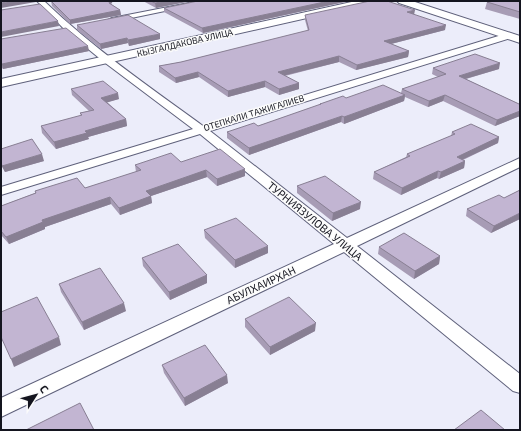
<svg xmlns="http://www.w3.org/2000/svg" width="521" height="431" viewBox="0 0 521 431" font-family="'Exo 2',sans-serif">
<rect width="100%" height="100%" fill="#ecedfa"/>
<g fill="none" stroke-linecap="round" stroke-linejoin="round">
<defs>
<path id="street" d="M37 1H44C93 48 148 86 203 126L505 34H511V38L210 131 347 238 520 158V167L357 246 520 374V393L513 391 344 252 1 417V398L334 244 200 134 1 195V187L193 129 104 62 65 30Z
M199 1H213L112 22 108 20 112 18Z"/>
<path id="secondary" d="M356 1H374L369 4 1 87V79Z
M397 1H412L520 36V43L399 3Z"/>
</defs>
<use href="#street" stroke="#5f617b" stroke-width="2"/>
<use href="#secondary" stroke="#5f617b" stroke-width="2"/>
<use href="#street" fill="#fff" fill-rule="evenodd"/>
<use href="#secondary" fill="#fff" fill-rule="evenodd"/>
</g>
<path fill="#a79cb5" d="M51 1H113L111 4 120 10 121 15 70 24 52 6Z
M143 1H191L156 8Z
M349 1 203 33 164 12V8Z
M520 1V19L485 9 487 2Z
M305 15H414L445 30 391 44 409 51 408 57 356 70 339 62 285 76 299 83V89L279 95 265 87 228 97 199 77 176 83 159 72V66L181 62 308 31 305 20Z
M77 25 160 39 129 46 128 43 101 49 77 30Z
M1 39 89 51 3 69 1 67Z
M433 68 499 69 466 79 519 104 520 103V116L495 126 443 101 428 107 405 97 404 101 344 124 341 122 249 155 227 138V132L258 126 320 105V104L346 98 401 93 402 89 438 77 432 74Z
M71 89 119 99 107 102 126 119 127 126 88 137 89 139 56 149 42 133 41 126 81 116 80 113 89 111 72 95Z
M452 132 499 137 498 143 463 160 465 161 464 168 439 179 437 178 401 195 373 179 374 172 406 157 407 154 451 136Z
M1 149 44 161 5 172 1 165Z
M181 162 245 176 217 186 207 177 151 196 152 203 120 215 111 204 45 227V229L9 244 1 235V206L35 193V191L85 188 136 172 135 165Z
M297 186 360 209 332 221 297 193Z
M520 190V219L491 233 466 216 467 209 504 198Z
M204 230 268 253 235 268 205 238Z
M379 247 440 256 439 264 414 279 378 254Z
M142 258 207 275V283L170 300 143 266Z
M59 284 126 311 84 330 61 292Z
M245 319 315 331 270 355 245 327Z
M162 365 228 383 185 406 164 373Z"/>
<path fill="#887f93" d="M13 1H36V2L1 8V3Z
M110 1H113L109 7V3Z
M167 1H191L156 8 155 3Z
M329 1H349L203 33 202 28Z
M120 10 121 15 70 24V20Z
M415 10 414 15 407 12Z
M58 21 59 26 1 37V32Z
M446 25 445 30 383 46 384 41Z
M160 34V39L129 46 128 40Z
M127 38 128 43 101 49 100 44Z
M88 46 89 51 3 69 2 64Z
M409 51 408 57 356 70 357 65Z
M339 56V62L278 77V72Z
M500 63 499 69 458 81 459 76Z
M198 72 199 77 176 83 175 78Z
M265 81V87L228 97V91Z
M299 83V89L279 95V89Z
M118 93 119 99 102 104 101 98Z
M405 95 404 101 344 124V117Z
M445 95 443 101 428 107 429 101Z
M520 111V116L495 126 497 120Z
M342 116 341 122 249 155V148Z
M126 119 127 126 88 137 89 139 56 149 54 142 85 131Z
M499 137 498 143 455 163 457 157Z
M42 154 44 161 5 172 2 166Z
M465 161 464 168 439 179 441 172Z
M245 169V176L217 186V179Z
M206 170 207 177 151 196 152 203 120 215 119 208 146 191Z
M438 171 437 178 401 195 402 188Z
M110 197 111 204 45 227V229L9 244 6 237 42 220Z
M361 202 360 209 332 221 333 213Z
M520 213V219L491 233 494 226Z
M268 246V253L235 268V260Z
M440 256 439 264 414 279 415 271Z
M207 275V283L170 300 169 292Z
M124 303 126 311 84 330 82 322Z
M316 323 315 331 270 355V347Z
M59 337 61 345 14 367 11 359Z
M227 375 228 383 185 406 184 398Z"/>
<path fill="#c2b5d2" stroke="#887f93" d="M1 1H13L1 3Z
M51 1H110L109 3 120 10 70 20Z
M151 1H167L155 3Z
M198 1H329L202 28 164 8Z
M370 1H387L415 10 407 12 446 25 384 41 409 51 357 65 339 56 278 72 299 83 279 89 265 81 228 91 198 72 175 78 159 66 181 62 309 30 305 15Z
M491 1H520V12L487 2Z
M40 4 58 21 1 32V10Z
M128 15 160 34 128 40 127 38 100 44 77 25Z
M66 28 88 46 2 64 1 63V39Z
M475 54 500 63 459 76 519 104 520 103V111L497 120 445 95 429 101 402 89 446 74 433 68Z
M103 81 118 93 101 98 126 119 85 131 87 133 54 142 41 126 82 115 80 113 94 110 71 89Z
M383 85 405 95 344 117 342 116 249 148 227 132 254 123 258 126 321 104H320L343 96 346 98Z
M471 124 499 137 457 157 465 161 441 172 438 171 402 188 374 172 410 156 407 154 455 134 452 132Z
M32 139 42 154 2 166 1 162V149Z
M220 149 245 169 217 179 206 170 146 191 151 196 119 208 110 197 42 220 43 222 6 237 1 231V206L36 193 35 191 77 178 85 188 141 170 135 165 171 153 181 162Z
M325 176 361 202 333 213 297 186Z
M520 190V213L494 226 467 209 499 195 504 198Z
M236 218 268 246 235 260 204 230Z
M404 233 440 256 415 271 379 247Z
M178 244 207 275 169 292 142 258Z
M100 268 124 303 82 322 59 284Z
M37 297 59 337 11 359 1 337V312Z
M289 297 316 323 270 347 245 319Z
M205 345 227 375 184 398 162 365Z
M80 403 94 430H26Z
M481 410 505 430H454Z"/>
<g text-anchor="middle" stroke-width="3" stroke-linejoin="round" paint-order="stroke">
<g font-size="9" fill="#14151f" stroke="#fbfbfb">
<text transform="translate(185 43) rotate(-13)" y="3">КЫЗГАЛДАКОВА УЛИЦА</text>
<text transform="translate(254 113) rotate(-17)" y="3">ОТЕПКАЛИ ТАЖИГАЛИЕВ</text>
</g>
<g font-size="11" fill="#14151f" stroke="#fbfbfb">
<text transform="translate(315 221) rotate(39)" y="4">ТУРНИЯЗУЛОВА УЛИЦА</text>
<text transform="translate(261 285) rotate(-25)" y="4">АБУЛХАИРХАН</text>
</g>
</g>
<rect width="521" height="431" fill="none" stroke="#14151f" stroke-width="4"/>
<g transform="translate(36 395) rotate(54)" stroke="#fbfbfb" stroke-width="3" paint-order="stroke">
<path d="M0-3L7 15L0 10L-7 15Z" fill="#14151f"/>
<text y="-6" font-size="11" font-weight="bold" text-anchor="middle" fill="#14151f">С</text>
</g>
</svg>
